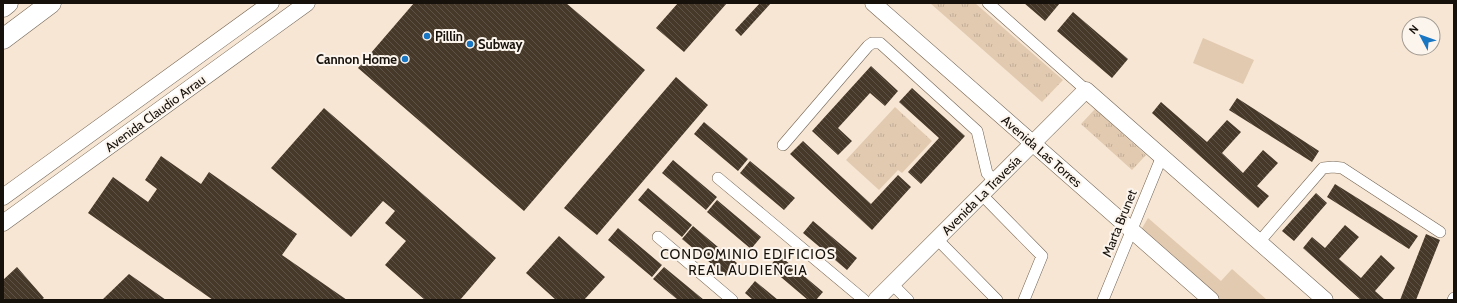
<svg xmlns="http://www.w3.org/2000/svg" width="1457" height="303" viewBox="0 0 1457 303" font-family="Cabin,sans-serif">
<defs>
<pattern id="grass-tufts" width="24" height="20" patternUnits="userSpaceOnUse"><rect width="24" height="20" fill="#e2cab1"/><path d="M3 7l-1-3M5 7V3M7 7l1-3M15 17l-1-3M17 17v-4M19 17l1-3" fill="none" stroke="#c1ac97"/></pattern>
<pattern id="building-back-hatch" width="6" height="6" patternUnits="userSpaceOnUse"><rect width="6" height="6" fill="#463929"/><path d="M-1 5l2 2M0 0l6 6M5-1l2 2" fill="none" stroke="#5d5245"/></pattern>
</defs>
<rect width="100%" height="100%" fill="#f7e6d3"/>
<path fill="url(#grass-tufts)" d="M930 3H975L1063 80 1042 102Z
M895 107 932 141 902 173 898 170 879 190 846 160Z
M1095 109 1146 155 1132 170 1081 124Z"/>
<path fill="#e2cab1" d="M1203 38 1254 60 1243 84 1193 63Z
M1148 218 1221 281 1232 269 1267 300H1221L1141 230Z"/>
<path fill="url(#building-back-hatch)" d="M414 3H566L645 70 524 211 358 68Z
M678 3H727L684 52 656 28Z
M760 3H771L741 36 735 30Z
M1024 3H1060L1045 21Z
M1073 12 1128 59 1112 78 1057 31Z
M871 66 898 91 885 106 870 93 838 128 852 141 838 155 812 131Z
M676 77 708 105 597 235 564 208Z
M912 88 965 136 921 184 908 172 939 138 899 102Z
M1237 98 1319 151 1312 162 1229 110Z
M1161 102 1207 142 1227 120 1241 132 1222 153 1243 173 1263 150 1278 163 1257 186 1269 196 1258 208 1152 113Z
M324 108 496 258 460 300H425L385 265 406 241 385 223 395 211 383 201 351 237 271 168Z
M704 122 748 159 738 171 694 134Z
M803 141 871 204 898 175 911 187 872 230 790 154Z
M161 156 201 184 209 172 297 234 282 255 347 300H213L88 213 113 177 148 202 157 189 145 180Z
M673 160 717 197 706 210 662 173Z
M750 161 795 198 784 210 740 173Z
M1335 184 1418 236 1409 249 1327 197Z
M648 188 692 225 682 237 638 200Z
M1316 193 1327 203 1294 241 1282 231Z
M717 200 761 237 751 249 707 212Z
M813 221 857 258 847 270 803 233Z
M1345 225 1359 237 1339 259 1361 278 1381 255 1395 268 1375 291 1385 300H1361L1303 248 1312 237 1325 248Z
M693 226 737 263 726 276 682 239Z
M618 228 662 265 652 277 608 240Z
M1426 234 1440 240 1416 300H1400Z
M559 236 605 277 584 300H556L526 273Z
M779 255 823 292 816 300H808L769 267Z
M17 267 44 298 41 300H3V280Z
M664 267 704 300H678L653 279Z
M129 274 166 300H102Z
M755 281 778 300H753L745 293Z"/>
<g fill="none" stroke-linecap="round" stroke-linejoin="round">
<defs>
<path id="street" d="M988 3 1086 90
M783 145 868 46 872 43H880L977 131 987 173 995 182
M718 178 864 300
M982 195 1042 256 1024 300
M658 237 732 300
M937 239 997 300
M1259 242 1323 168 1333 167 1342 168 1440 232
M892 284 908 300
M1103 300 1162 156
M1453 300 1454 298"/>
<path id="secondary" d="M873 3 1211 300
M3 197 271 3
M3 223 307 3
M876 300 1086 90 1325 300"/>
<path id="highway" d="M3 7 8 3
M3 39 51 3"/>
</defs>
<use href="#street" stroke="#726352" stroke-width="12"/>
<use href="#secondary" stroke="#726352" stroke-width="17"/>
<use href="#highway" stroke="#726352" stroke-width="21"/>
<use href="#street" stroke="#fff" stroke-width="11"/>
<use href="#secondary" stroke="#fff" stroke-width="16"/>
<use href="#highway" stroke="#fff" stroke-width="20"/>
</g>
<g fill="#1976c3" stroke="#fcf5ee" stroke-width="1.5">
<circle cx="427" cy="36" r="4"/>
<circle cx="470" cy="44" r="4"/>
<circle cx="405" cy="59" r="4"/>
</g>
<g text-anchor="middle" stroke-width="4" stroke-linejoin="round" paint-order="stroke">
<g font-size="13" font-weight="bold" fill="#17110b" stroke="#fcf5ee" text-anchor="start">
<text x="435" y="41">Pillin</text>
<text x="478" y="49">Subway</text>
<text x="397" y="64" text-anchor="end">Cannon Home</text>
</g>
<g font-size="13" fill="#17110b" stroke="#fcf5ee">
<text transform="translate(155 113) rotate(-36)" y="5">Avenida Claudio Arrau</text>
<text transform="translate(1042 151) rotate(41)" y="5">Avenida Las Torres</text>
<text transform="translate(981 195) rotate(-45)" y="5">Avenida La Travesía</text>
<text transform="translate(1119 223) rotate(-68)" y="5">Marta Brunet</text>
</g>
<g font-size="14" letter-spacing="1" fill="#17110b" stroke="#fcf5ee">
<text x="748" y="259">CONDOMINIO EDIFICIOS<tspan x="748" dy="16">REAL AUDIENCIA</tspan></text>
</g>
</g>
<rect width="1457" height="303" fill="none" stroke="#17110b" stroke-width="8"/>
<g transform="translate(1421 36) rotate(311)"><circle r="19" fill="#fcf5ee" stroke="#a09a93"/>
<path d="M0-3L7 15L0 10L-7 15Z" fill="#1976c3"/>
<text y="-6" font-size="11" font-weight="bold" text-anchor="middle" fill="#17110b">N</text>
</g>
</svg>
